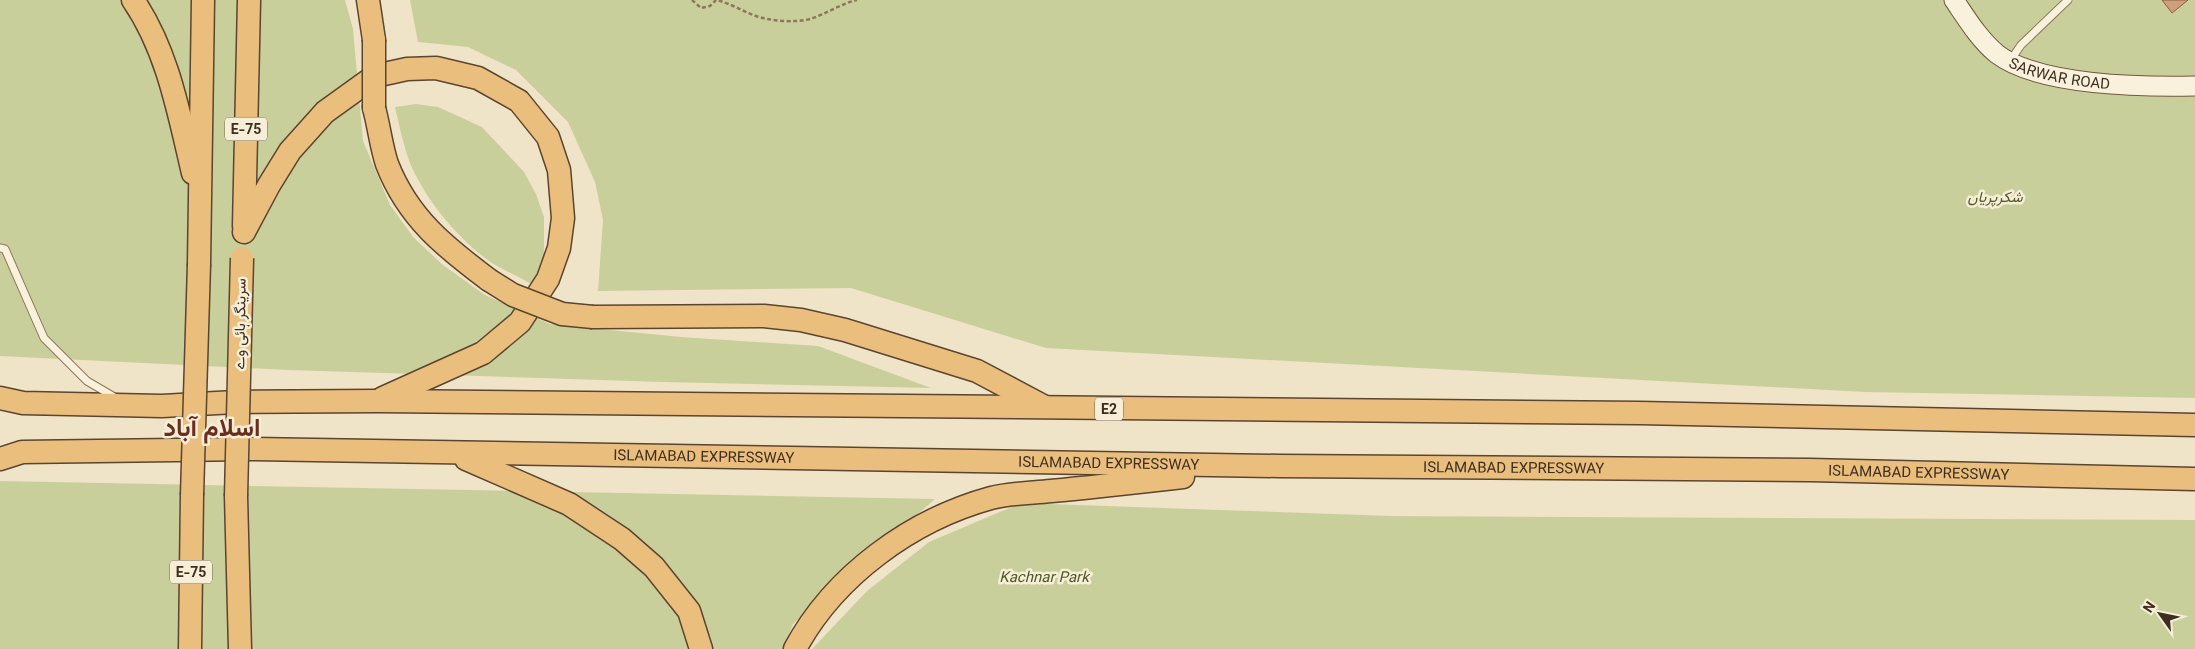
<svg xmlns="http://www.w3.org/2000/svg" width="2195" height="649" viewBox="0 0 2195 649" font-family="Georgia,Vazirmatn,serif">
<rect width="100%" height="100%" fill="#f0e4c8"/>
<path fill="#c9cf9b" d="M0 0H345L353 29 363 141 390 205 414 238 443 265 485 295 550 324 681 337 818 346 931 388 662 382 288 370 0 356Z
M410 0H2195V398L1865 392 1046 348 851 288 598 291 603 220 595 182 568 122 516 70 468 47 418 42Z
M416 104 438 107 482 127 524 172 536 194 544 217V256L541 272 533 285C519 277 503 270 489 261 458 238 430 205 413 170 404 150 400 128 395 107Z
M0 481 935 499 793 624 783 649H0Z
M1021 503 1391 516 2195 520V649H812L867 591 929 542Z"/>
<path fill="#cf9f7d" stroke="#8d5f41" d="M2162 0H2188L2172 13Z"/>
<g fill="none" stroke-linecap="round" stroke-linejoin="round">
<defs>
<path id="service" d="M2010 61 2021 45 2068 0
M0 248 5 249 44 338 87 381 116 398"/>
<g id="secondary">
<path id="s1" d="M1954 0C1967 19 1979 39 1997 54 2039 86 2143 87 2195 86"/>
</g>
<g id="trunk">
<path d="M133 0C168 51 179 114 193 173"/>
<path d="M368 0 374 40"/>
<path d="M374 108C379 126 381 146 387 164 408 218 445 247 489 280"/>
<path d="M244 226 249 0"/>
<path d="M244 232 269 185 290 151 325 112 375 76 407 69 436 68 478 78 519 101 548 137 559 170 563 218 559 248 548 279 520 322 483 353 383 398"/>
<path d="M199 264 203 0"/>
<path d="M593 317 764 316 801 320 845 330 977 371 1043 406"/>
<path d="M0 398 23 403 162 406 235 402 378 401 1640 413 2195 425"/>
<path id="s2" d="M0 459 22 452 251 449 1279 466 1810 470 2195 479"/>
<path d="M466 459 569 504 622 539 654 567 689 611 701 649"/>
<path d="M236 496 240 649"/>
<path d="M190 649 192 495"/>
<path d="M795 649C834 576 911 520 991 498 1010 493 1032 493 1051 491 1095 487 1139 482 1183 477"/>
</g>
</defs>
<use href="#service" stroke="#8d765c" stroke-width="9"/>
<use href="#secondary" stroke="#6f573f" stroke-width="21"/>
<use href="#trunk" stroke="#5b4430" stroke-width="25"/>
<path stroke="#8d765c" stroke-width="2.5" stroke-dasharray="4 2.5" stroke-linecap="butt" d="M692 0 701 8 710 6 716 0C730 3 742 11 756 16 770 21 795 23 810 19 826 14 840 4 857 0"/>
<use href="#service" stroke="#faf1dc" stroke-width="7"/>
<use href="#secondary" stroke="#faf1dc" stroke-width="19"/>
<use href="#trunk" stroke="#eabe7c" stroke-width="22"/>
<defs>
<path id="trunk-bridge" d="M374 40V108
M489 280 513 295 562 314 593 317
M192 495 199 264
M236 496 242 258"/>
</defs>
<use href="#trunk-bridge" stroke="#5b4430" stroke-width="25" stroke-linecap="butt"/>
<use href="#trunk-bridge" stroke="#eabe7c" stroke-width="22"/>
</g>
<g text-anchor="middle" stroke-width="5" stroke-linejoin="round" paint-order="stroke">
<g fill="#f7eed8" stroke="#756857" stroke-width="1">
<rect x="225" y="117.5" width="42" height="23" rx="4"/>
<rect x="1095" y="397.5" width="28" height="23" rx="4"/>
<rect x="170" y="560.5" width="42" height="23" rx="4"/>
</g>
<g font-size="14" font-weight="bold" fill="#3d2e20">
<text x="246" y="134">E-75</text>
<text x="1109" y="414">E2</text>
<text x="191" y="577">E-75</text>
</g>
<g font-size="15" fill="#3d2e20" stroke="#f7eed8">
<text dy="5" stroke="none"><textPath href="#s1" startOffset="136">SARWAR ROAD</textPath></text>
<text transform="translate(240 324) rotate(-89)" y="5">سرینگر ہائی وے</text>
<text dy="5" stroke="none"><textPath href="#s2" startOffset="705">ISLAMABAD EXPRESSWAY</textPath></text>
<text dy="5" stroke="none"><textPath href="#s2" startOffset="1110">ISLAMABAD EXPRESSWAY</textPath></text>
<text dy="5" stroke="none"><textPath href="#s2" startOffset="1515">ISLAMABAD EXPRESSWAY</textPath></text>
<text dy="5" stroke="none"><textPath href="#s2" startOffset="1920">ISLAMABAD EXPRESSWAY</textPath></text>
</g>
<g font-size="15" font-style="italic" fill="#4d5a26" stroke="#f7eed8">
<text x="1995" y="202">شکرپریاں</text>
<text x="1044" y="582">Kachnar Park</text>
</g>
<g font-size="25" font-weight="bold" fill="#6b2e1e" stroke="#f7eed8">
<text x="212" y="436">اسلام آباد</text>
</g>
</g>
<g transform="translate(2160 614) rotate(303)" stroke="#f7eed8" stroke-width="4" paint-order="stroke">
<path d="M0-4L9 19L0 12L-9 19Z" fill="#3d2e20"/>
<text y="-8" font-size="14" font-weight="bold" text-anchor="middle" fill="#3d2e20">N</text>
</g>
</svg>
